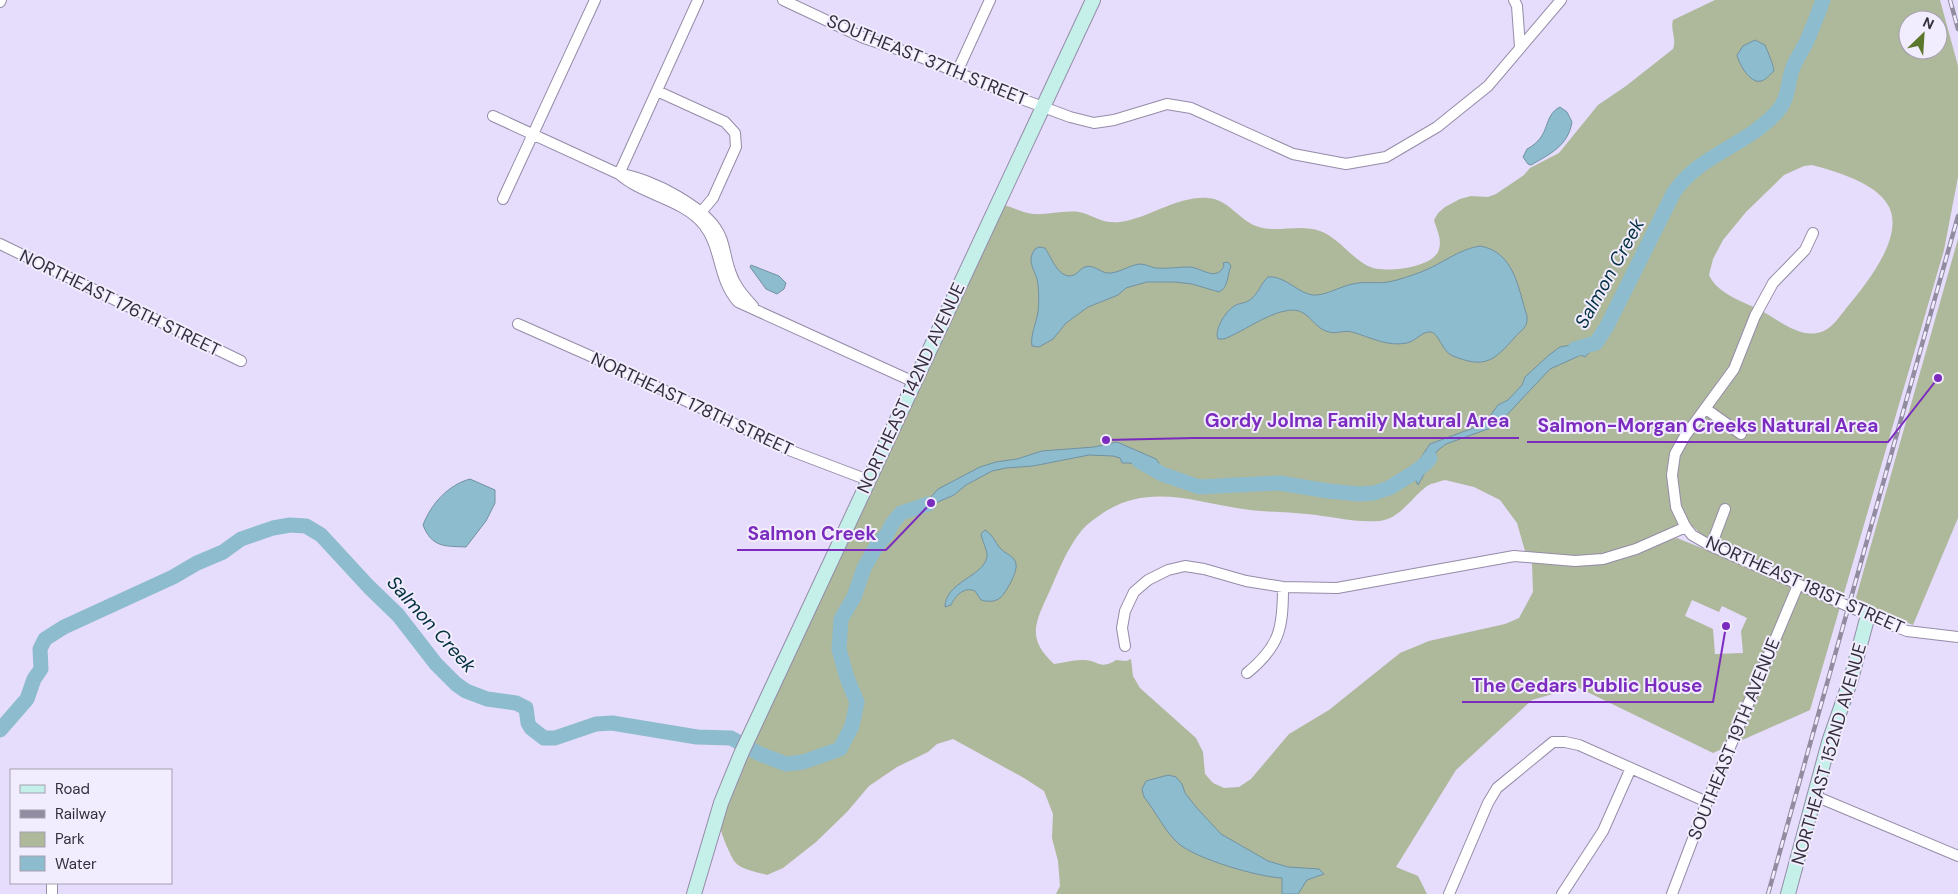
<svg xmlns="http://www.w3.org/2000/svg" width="1958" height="894" viewBox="0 0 1958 894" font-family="'DM Sans',sans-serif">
<rect width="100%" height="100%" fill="#e6dcfb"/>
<path fill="#aeb89b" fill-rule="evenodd" d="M1715 0H1940L1958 66V177L1944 250 1810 710 1713 753 1577 687 1532 700 1456 770 1396 867 1418 876 1427 894H1056L1060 886 1058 861 1052 838 1053 814 1044 791 1024 778 953 739 937 744 928 752 897 767 869 786 847 812 816 842 783 868 767 875C758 872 741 870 735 862 731 857 722 836 721 830 720 810 753 746 762 725L1004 205C1014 208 1024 213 1033 214 1048 215 1064 210 1079 212 1097 216 1103 226 1126 221 1154 215 1179 196 1208 198 1228 199 1239 220 1256 226 1277 234 1299 223 1320 231 1339 238 1350 257 1368 266 1383 274 1430 268 1438 252 1443 240 1437 231 1434 220L1438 213 1445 207 1460 199 1471 196 1488 197 1496 194 1524 175 1530 168 1559 153 1598 105 1626 86 1673 49C1677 38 1670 31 1673 20ZM1908 20H1938V50H1908ZM1812 165C1835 171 1876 183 1888 205 1906 236 1866 284 1848 306 1839 317 1831 331 1817 333 1796 337 1775 317 1758 309 1741 301 1717 293 1709 275L1713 259 1723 240 1746 212 1784 175 1804 166ZM1445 480 1474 487 1500 500 1517 523 1525 551 1532 564 1533 592 1519 618 1505 624 1429 641 1400 653 1329 710 1289 734 1251 779 1239 787 1224 788 1213 783 1205 774 1203 752 1196 738 1140 688 1133 676 1131 659 1126 661 1116 660C1099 671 1098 659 1082 660 1072 660 1063 663 1054 664 1029 641 1033 626 1047 597 1057 575 1066 549 1082 530 1088 523 1096 518 1103 513 1149 483 1194 502 1243 509 1264 512 1286 512 1307 514 1330 516 1355 523 1379 521 1400 519 1411 498 1427 486 1432 483 1439 482 1445 480ZM1689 523 1703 536 1764 563 1761 572 1677 538 1653 545 1674 529ZM1692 600 1719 612 1722 606 1747 618 1741 631 1743 653 1715 654 1713 629 1685 616Z
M1958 239V518L1913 625 1855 601Z"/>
<path fill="#8dbcce" stroke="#7292a2" d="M1755 40 1765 45C1767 50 1774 66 1774 71 1770 74 1766 80 1761 81 1750 84 1739 64 1737 55L1743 46Z
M1560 107 1567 112 1572 122C1568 146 1550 154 1531 165L1528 164 1523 157 1527 149C1552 136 1542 116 1560 107Z
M1480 246C1515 252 1518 289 1527 316 1528 328 1522 329 1515 337 1494 361 1485 369 1453 356 1442 352 1439 333 1431 332 1422 331 1416 341 1407 343 1387 347 1370 337 1352 332 1344 330 1336 334 1329 332 1314 329 1310 311 1294 310 1271 310 1245 331 1224 339H1218C1214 329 1226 310 1236 305 1240 303 1247 303 1251 299 1258 294 1261 283 1268 277 1286 275 1301 297 1317 295 1329 294 1341 286 1353 284 1365 281 1376 284 1388 282 1399 280 1410 276 1421 272 1440 265 1459 249 1480 246Z
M1039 247 1045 248C1051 257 1055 270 1065 275 1075 279 1079 269 1085 267 1093 264 1100 272 1107 273 1118 274 1129 265 1140 264 1145 264 1151 267 1155 268 1167 269 1178 267 1190 267 1202 268 1216 282 1224 266L1223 263 1228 262 1231 266C1227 275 1229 287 1219 292L1192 284 1175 282H1147L1136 285 1126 288 1118 295 1088 307 1066 323 1053 339 1039 347 1032 346C1030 336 1036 324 1038 312 1039 304 1039 294 1038 285 1037 271 1025 263 1035 249Z
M751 265 779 276 786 283 784 289 777 294 766 289 750 267Z
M1581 343 1596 345 1585 357 1581 355 1550 369 1503 419 1491 428 1446 444 1437 451 1418 485 1415 479 1418 462 1430 444 1476 427 1487 420 1498 405 1508 400 1522 385 1525 377 1549 355 1560 347Z
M1117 442 1156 459 1159 463 1154 472 1130 463H1122L1120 458 1113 456 1089 455 1033 466 1006 468 992 471 966 485 954 495 938 502 928 509 914 515H904L917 503 929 499 938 489 980 467 996 462 1017 459 1042 451 1094 447Z
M470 479 495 490V503L486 521 466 547C445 546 432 548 423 525 431 504 448 485 470 479Z
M985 530C993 535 995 542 1000 548 1005 554 1015 556 1016 564 1018 571 1006 593 1000 598 995 602 987 602 981 600L975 591C964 586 955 596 951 605L945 607C945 582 983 577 987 557 988 551 982 541 981 534Z
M1168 775 1176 777 1182 784 1185 793 1196 807 1221 834 1268 861 1288 867 1319 869 1324 874 1307 880 1298 894H1282V878C1258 877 1197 859 1179 844 1165 832 1156 812 1144 797L1142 789 1146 781Z"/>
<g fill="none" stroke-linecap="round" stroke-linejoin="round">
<path stroke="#8dbcce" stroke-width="15" d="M1575 349 1596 343 1607 326 1674 192C1701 154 1745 146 1776 113 1789 100 1787 85 1792 70 1795 61 1801 52 1806 43 1812 29 1818 14 1823 0
M1139 461 1162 474 1199 487 1279 483 1328 491 1359 494 1374 493 1389 488 1415 472 1426 463 1430 458
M0 730 27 699 34 679 41 669 40 649 45 639 64 627 173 577 197 563 223 552 241 539 273 528 290 525 306 526 321 535 369 587 398 615 436 664 456 684 466 691 487 699 516 703 526 708 528 723 531 728 544 738H555L596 724 612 723 697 737 731 738 760 754 786 764 803 762 840 749 852 726 857 702 847 678 839 649 841 619 854 597 864 568 877 545 887 534 892 524 901 513 928 504"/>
<defs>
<path id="street" d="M783 0 864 38 918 56 1011 95 1070 117 1094 123 1114 120 1167 104 1191 108 1293 154 1346 164 1386 157 1437 127 1488 86 1561 0
M1514 0 1517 6 1520 47
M0 2 1 0
M957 72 990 0
M657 91 725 122 735 133 736 147 713 198 697 217
M493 116 619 174C644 196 683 199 704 225 722 248 717 278 738 302L914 382
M619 174 698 0
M620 174C650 178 710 208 721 238 725 248 726 260 730 271 734 285 743 295 753 306
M503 199 595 0
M1813 233 1805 250 1773 283 1755 316 1734 369 1685 436 1675 454 1672 475 1676 507 1685 526 1692 535 1711 546 1891 625 1907 631 1958 637
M0 244 241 361
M518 324 613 366 789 450 868 480
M1706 409 1741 434
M1711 546 1725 509
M1125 646 1122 628 1125 611 1134 592 1148 580 1168 570 1185 566 1204 569 1246 581 1283 587 1337 588 1514 556 1575 561 1603 559 1636 549 1686 527
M1247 673C1280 646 1283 628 1283 587
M1815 796 1958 856
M52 894V883
M1449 894 1488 803 1497 788 1553 742H1565L1579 745 1707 802
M1562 894 1603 831 1631 768
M1672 894 1707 802 1798 585"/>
<path id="secondary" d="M694 894 721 803 741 754 1093 0
M1788 894 1829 742 1851 679 1868 615"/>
</defs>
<use href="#street" stroke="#958ca8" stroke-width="12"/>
<use href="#secondary" stroke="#958ca8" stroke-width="16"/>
<use href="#street" stroke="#fff" stroke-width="10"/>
<use href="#secondary" stroke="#c5efe9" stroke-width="14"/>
<defs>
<path id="rail" d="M1950 0 1958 29
M1768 894 1958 216"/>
</defs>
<use href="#rail" stroke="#928ca1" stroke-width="4.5"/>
<use href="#rail" stroke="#f2ecff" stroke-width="2.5" stroke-dasharray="8" stroke-linecap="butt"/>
</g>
<g text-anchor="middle" stroke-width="4" stroke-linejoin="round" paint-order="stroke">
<g font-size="18" fill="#322f3a" stroke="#f2ecff">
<text transform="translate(927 60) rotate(22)" y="6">SOUTHEAST 37TH STREET</text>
<text transform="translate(120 303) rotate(26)" y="6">NORTHEAST 176TH STREET</text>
<text transform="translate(911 388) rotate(-65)" y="6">NORTHEAST 142ND AVENUE</text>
<text transform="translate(692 404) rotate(25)" y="6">NORTHEAST 178TH STREET</text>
<text transform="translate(1805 585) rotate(24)" y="6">NORTHEAST 181ST STREET</text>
<text transform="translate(1734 739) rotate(-68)" y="6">SOUTHEAST 19TH AVENUE</text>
<text transform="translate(1829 754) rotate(-74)" y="6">NORTHEAST 152ND AVENUE</text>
</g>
<g font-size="19" font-style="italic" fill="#03303e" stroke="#f2ecff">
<text transform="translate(1609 273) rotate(-61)" y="7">Salmon Creek</text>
<text transform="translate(432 624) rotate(48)" y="7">Salmon Creek</text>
</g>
</g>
<path fill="none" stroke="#7b2cbf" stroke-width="2" d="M1106 440L1194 438H1519M1938 378L1888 442H1527M931 503L886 550H737M1726 626L1713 702H1462"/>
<g fill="#7b2cbf" stroke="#f2ecff" stroke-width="2">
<circle cx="1106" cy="440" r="5"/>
<circle cx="1938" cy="378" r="5"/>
<circle cx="931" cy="503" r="5"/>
<circle cx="1726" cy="626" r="5"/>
</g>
<g font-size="19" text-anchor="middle" font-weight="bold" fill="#7b2cbf" stroke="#f2ecff" stroke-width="4" stroke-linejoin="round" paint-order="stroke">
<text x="1357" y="427">Gordy Jolma Family Natural Area</text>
<text x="1708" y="432">Salmon-Morgan Creeks Natural Area</text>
<text x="812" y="540">Salmon Creek</text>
<text x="1587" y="692">The Cedars Public House</text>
</g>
<rect x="10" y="769" width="162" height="115" fill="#f2ecff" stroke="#a5a0b0"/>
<rect x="20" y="785" width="25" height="8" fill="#c5efe9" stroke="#a5a0b0"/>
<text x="55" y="794" font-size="15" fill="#322f3a">Road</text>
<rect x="20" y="810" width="25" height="8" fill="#928ca1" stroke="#a5a0b0"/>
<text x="55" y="819" font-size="15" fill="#322f3a">Railway</text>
<rect x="20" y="832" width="25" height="15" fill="#aeb89b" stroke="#a5a0b0"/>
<text x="55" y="844" font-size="15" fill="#322f3a">Park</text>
<rect x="20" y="856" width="25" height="15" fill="#8dbcce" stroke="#a5a0b0"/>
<text x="55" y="869" font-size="15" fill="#322f3a">Water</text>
<g transform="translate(1923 35) rotate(25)"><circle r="24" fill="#f2ecff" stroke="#a5a0b0"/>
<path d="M0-4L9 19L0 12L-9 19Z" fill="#5b772b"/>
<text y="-8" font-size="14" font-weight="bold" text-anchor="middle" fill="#322f3a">N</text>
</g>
</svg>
